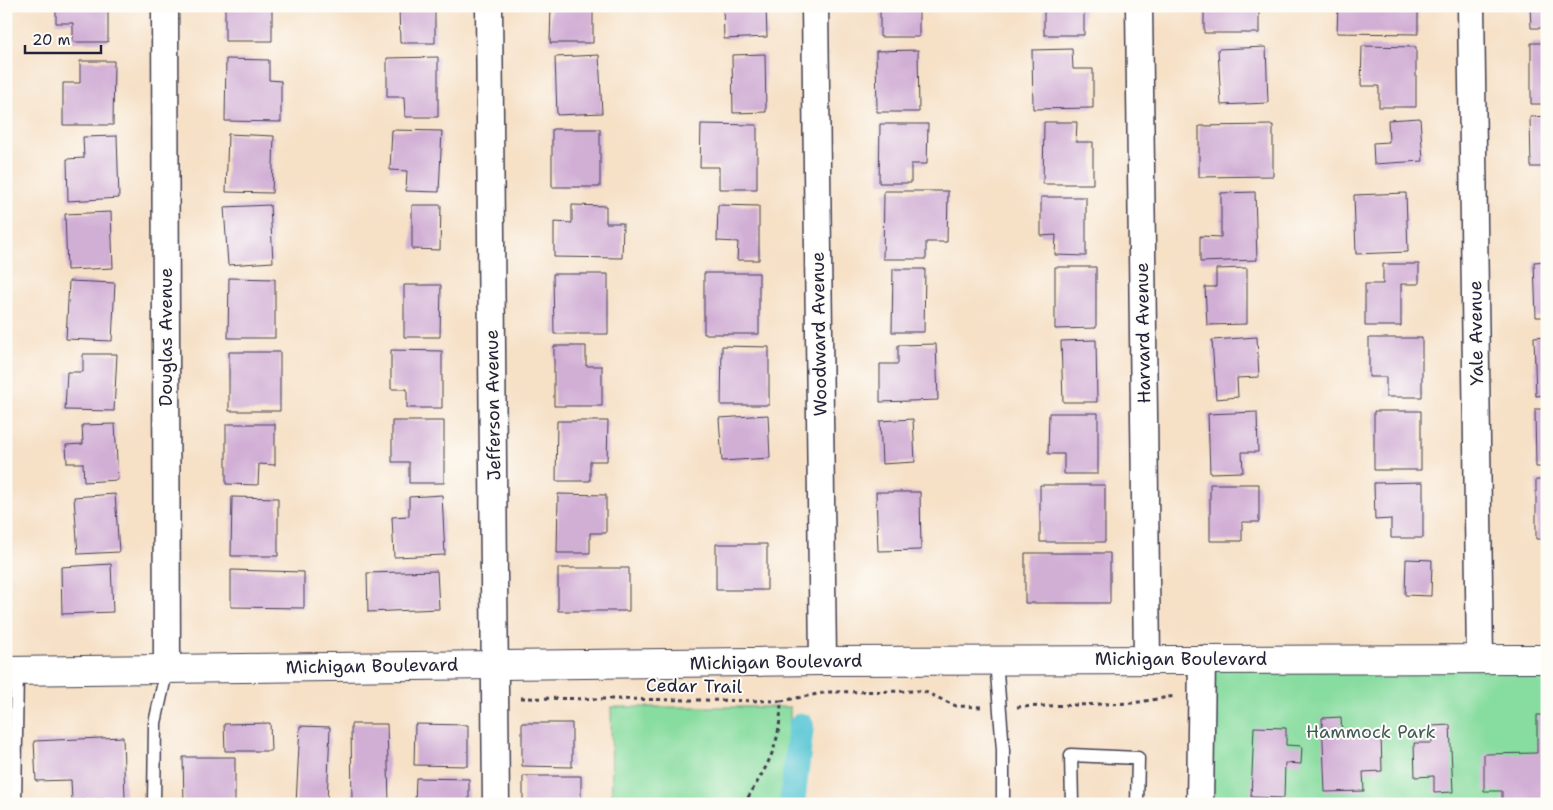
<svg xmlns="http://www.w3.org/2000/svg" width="1553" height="810" viewBox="0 0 1553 810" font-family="'Shantell Sans',sans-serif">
<rect width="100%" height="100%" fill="#fdfcf7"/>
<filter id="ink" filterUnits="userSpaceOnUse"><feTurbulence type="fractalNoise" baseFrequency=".02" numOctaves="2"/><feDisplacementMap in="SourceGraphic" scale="10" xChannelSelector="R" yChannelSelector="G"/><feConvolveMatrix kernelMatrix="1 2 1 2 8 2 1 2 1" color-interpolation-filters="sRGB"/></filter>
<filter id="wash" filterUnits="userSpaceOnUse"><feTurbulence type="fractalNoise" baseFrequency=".0096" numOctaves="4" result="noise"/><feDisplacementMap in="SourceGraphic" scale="20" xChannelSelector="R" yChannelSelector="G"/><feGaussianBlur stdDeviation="1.12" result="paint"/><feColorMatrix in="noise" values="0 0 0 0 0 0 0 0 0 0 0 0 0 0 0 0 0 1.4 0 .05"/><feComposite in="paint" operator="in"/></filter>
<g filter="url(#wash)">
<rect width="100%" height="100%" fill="#f6e0c6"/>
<path fill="#87dc9f" stroke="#547f6d" d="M1202 659 1547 661V804H1200Z
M611 707H790L791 804H612Z"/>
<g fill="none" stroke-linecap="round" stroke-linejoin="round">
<path stroke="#5cc7d6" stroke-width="26" d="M792 804 801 726"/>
</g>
<g id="blocks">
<path fill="#d1afd5" d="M56 6H108V42H73V23H56Z
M225 6H272V41H225Z
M399 6H435V43H400Z
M551 6H593V43H550Z
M723 6H766L767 37 724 39Z
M880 6H919V37H880Z
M1044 6H1084V35H1044Z
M1204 6H1259V33H1204Z
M1338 6H1418V34L1337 33Z
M1530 6H1547V28H1531Z
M1531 43H1547V104H1531Z
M1362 46 1416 47V107H1379V86H1361Z
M1266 47 1268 103 1221 105 1218 49Z
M1072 49 1073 69H1093V108L1033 109 1032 50Z
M918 50 919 112H877L876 51Z
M765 54 766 112 733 113 732 55Z
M599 55 602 113 557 115 555 57Z
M438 57V117H405L404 97H387V58Z
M226 59 269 60V80L281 81V122L225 121Z
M80 61H114L113 125H63V83H80Z
M1547 116V167H1531L1530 117Z
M1420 118 1423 161 1374 164 1373 143 1389 142 1388 120Z
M1044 122H1077L1076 142H1093V184H1043Z
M701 124 757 125V189H719V167H700Z
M880 124H928L927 164H911V183H879Z
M1273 125V176L1199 177V126Z
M552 129H600V187H552Z
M392 130 442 131 439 192 406 191 407 171 390 170Z
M228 134 274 136 272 193 226 192Z
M117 136 119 198 68 201 67 159 84 158 83 137Z
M884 191H948L947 242H926V259H883Z
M1255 192 1257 260 1200 262V236L1221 237V193Z
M1406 193 1408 252 1356 254 1354 195Z
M1041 197H1086V256L1055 255 1056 235 1041 236Z
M270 205 273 262 228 265 224 207Z
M412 205H441L440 250 412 249Z
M572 205 606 206V223H623L622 258 554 257V222L572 223Z
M718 205 759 206V260H737L738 242 717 241Z
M111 212 113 268 67 270 65 214Z
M1547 261V317H1536L1534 262Z
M1383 264H1419V284H1401V326H1365V284H1383Z
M1055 267H1096V328L1055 329Z
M1247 268V324L1207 325 1205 287H1216V269Z
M893 269H925L924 332H892Z
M704 273H759V334H704Z
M553 274H608V334H554Z
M229 278 275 279V338H228Z
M69 281 115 283 112 341 66 339Z
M404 285H441L440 337H404Z
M1547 336V395L1536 396 1534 337Z
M1257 337 1259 377 1237 378 1238 397 1216 399 1212 340Z
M1369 338H1422V397H1386V377H1369Z
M1096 340 1097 402H1063L1061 341Z
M936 344 938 400 880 402V364H898V345Z
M554 346H586V366H602V406H554Z
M722 346 769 347V405H721Z
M391 350 442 351V408H407V389H391Z
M229 352H280V411H229Z
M83 354H117L114 411 65 410 67 372H83Z
M1535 409H1547V467H1536Z
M1374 411H1421V470H1374Z
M1257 412 1258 452H1242L1243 472 1210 473 1208 414Z
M1049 413H1098V474H1064V454H1048Z
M768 415 770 458 722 461 719 418Z
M913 419 915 462 882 464 880 421Z
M392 421H444V483H409V462H392Z
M557 421H608L607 461H590V481H556Z
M115 424 118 480 84 482 83 463H67L66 445 83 444 82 425Z
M226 424H275V465L259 464 258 485 226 484Z
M1536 480H1547V539H1536Z
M1423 482V538H1391V519L1375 520 1374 483Z
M1210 484H1259V522H1242V541H1210Z
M1040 485H1105V542H1040Z
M876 492H920L921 550 878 551Z
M115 494 119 552 78 554 74 497Z
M558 494 606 495V533H590V553H557Z
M442 495 445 555 394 557 392 517 409 516V497Z
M232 497 278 498V556H231Z
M716 544H767V590H716Z
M1025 553H1110V603H1025Z
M1406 559 1432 560 1431 596 1405 595Z
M111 564 113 612 62 614 61 567Z
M558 568H629V611H558Z
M231 570 304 572V608L231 607Z
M437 571 439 609 368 612 367 573Z
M1537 715H1547V804H1502V791H1484V754L1537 753Z
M1341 717 1342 736 1381 734 1382 771 1363 772 1364 791 1325 792 1322 718Z
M270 723 271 751H225L224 724Z
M522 723H572V767L522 766Z
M351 724H387L389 804H352Z
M415 724 468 725V766L414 765Z
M1450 725 1453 792 1434 793V776L1415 777 1414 743H1432V726Z
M300 726 330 727 327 804H296Z
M1254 727 1286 728V745L1302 746 1301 764 1285 763 1284 798 1251 797Z
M123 737 125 798 72 800 71 780 36 781 34 741Z
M183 757H235V804H184Z
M523 776H581V804H523Z
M416 778 469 779V804H415Z"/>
</g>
</g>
<g filter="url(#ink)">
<use href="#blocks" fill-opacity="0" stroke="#423e50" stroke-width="1"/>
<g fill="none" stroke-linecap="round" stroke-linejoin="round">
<defs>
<path id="service" d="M996 660 1003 750V804
M15 804 17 670
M154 804 155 723 167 668
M1072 804 1071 755 1138 758 1137 804"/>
<path id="minor" d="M165 6 167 668
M489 6 496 804
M815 6 823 661
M1139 6 1147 659
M1471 6 1480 659
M1200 804 1202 659"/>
<path id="tertiary" d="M6 671 823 661 1547 659"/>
</defs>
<use href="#service" stroke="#423e50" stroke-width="15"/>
<use href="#minor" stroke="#423e50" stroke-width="29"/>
<use href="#tertiary" stroke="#423e50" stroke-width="30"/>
<path stroke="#423e50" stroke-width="3" stroke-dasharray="4 4" stroke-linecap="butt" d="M521 698 781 701C780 749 768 764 744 804
M781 701 828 692 923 691 956 706 981 707
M1017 707 1133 703 1175 696"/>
<use href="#service" stroke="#fff" stroke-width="12"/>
<use href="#minor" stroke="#fff" stroke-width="26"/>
<use href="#tertiary" stroke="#fff" stroke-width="28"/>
</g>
</g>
<g text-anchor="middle" stroke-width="4" stroke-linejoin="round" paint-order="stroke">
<g font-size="18" fill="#22223b" stroke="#fdfcf7">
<text transform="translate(1143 333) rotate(-91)" y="6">Harvard Avenue</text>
<text transform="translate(1476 333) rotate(-91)" y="6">Yale Avenue</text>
<text transform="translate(819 334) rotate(-91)" y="6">Woodward Avenue</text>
<text transform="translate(166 337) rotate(-90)" y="6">Douglas Avenue</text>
<text transform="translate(493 405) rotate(-91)" y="6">Jefferson Avenue</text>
<text x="1181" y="665">Michigan Boulevard</text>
<text transform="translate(776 662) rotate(-1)" y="6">Michigan Boulevard</text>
<text transform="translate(372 666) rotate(-1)" y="6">Michigan Boulevard</text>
<text transform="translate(694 686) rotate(1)" y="6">Cedar Trail</text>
</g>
<g font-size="18" fill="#405a59" stroke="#fdfcf7">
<text x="1371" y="738">Hammock Park</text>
</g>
</g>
<rect width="1553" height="810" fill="none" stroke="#fdfcf7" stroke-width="25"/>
<path d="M25 45v8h76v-8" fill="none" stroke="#22223b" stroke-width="2.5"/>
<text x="32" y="45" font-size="15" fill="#22223b" stroke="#fdfcf7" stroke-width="4" paint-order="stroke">20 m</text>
</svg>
